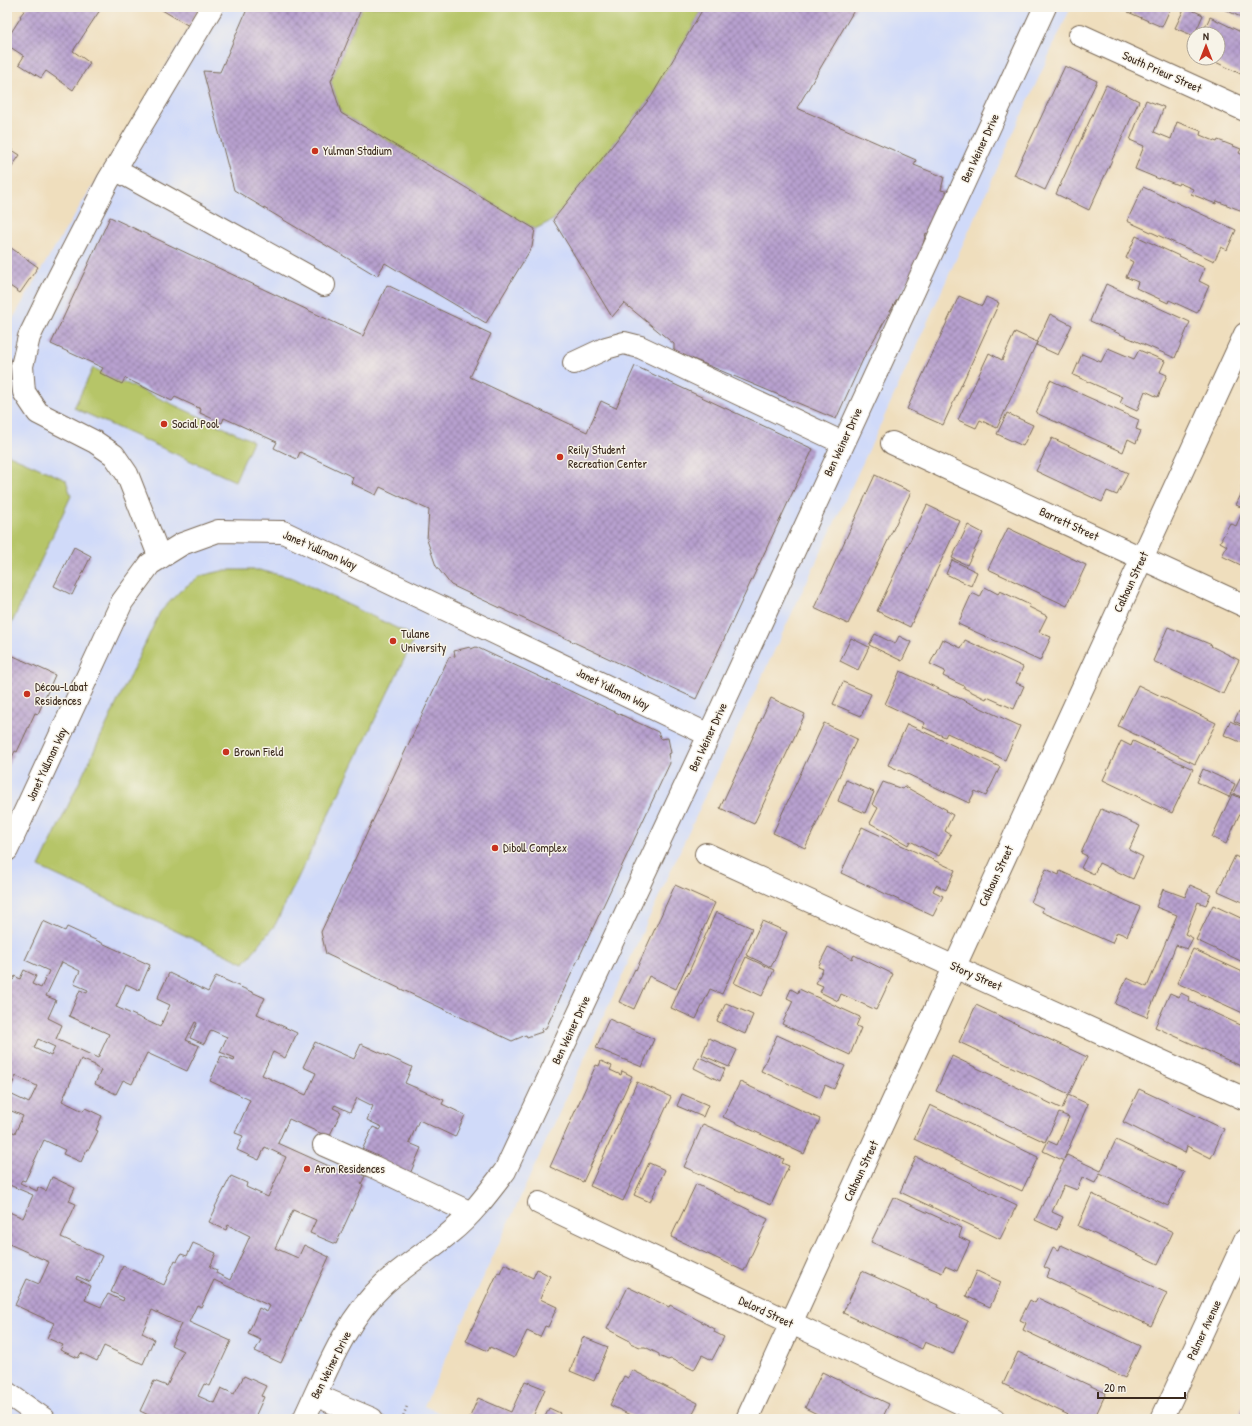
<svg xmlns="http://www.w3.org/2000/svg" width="1252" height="1426" viewBox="0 0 1252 1426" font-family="'Patrick Hand',sans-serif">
<defs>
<pattern id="building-cross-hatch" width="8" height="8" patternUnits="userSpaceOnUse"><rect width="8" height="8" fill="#b7a0cf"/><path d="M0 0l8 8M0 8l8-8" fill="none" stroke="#9683a7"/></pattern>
</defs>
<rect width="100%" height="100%" fill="#f7f3e8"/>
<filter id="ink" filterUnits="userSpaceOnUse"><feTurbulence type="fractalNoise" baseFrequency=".025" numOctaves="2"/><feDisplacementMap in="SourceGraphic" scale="8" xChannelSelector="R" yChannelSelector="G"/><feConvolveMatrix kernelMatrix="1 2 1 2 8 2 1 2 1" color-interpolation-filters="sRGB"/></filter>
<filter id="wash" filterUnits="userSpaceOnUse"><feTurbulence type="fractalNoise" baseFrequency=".012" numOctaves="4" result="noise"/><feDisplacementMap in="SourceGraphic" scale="16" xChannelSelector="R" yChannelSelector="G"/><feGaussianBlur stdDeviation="0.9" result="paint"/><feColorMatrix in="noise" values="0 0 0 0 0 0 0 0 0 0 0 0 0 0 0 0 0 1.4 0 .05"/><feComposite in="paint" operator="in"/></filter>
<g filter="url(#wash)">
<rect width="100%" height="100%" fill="#efdebd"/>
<path fill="#d0daf9" d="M202 7H1071L874 439 684 842 424 1406 453 1419H7V329L47 260Z"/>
<path fill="#b6c568" stroke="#787843" d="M362 7H704L651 97 553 220 535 229 341 113 331 81Z
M93 368 253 441 235 481 74 408Z
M7 454 66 480 71 496 8 631Z
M226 570H259L293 578 415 637 275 925 244 963 39 867 160 612 180 591 200 576Z"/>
<g id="blocks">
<path fill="url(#building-cross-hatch)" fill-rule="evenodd" d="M27 7H102L73 51 90 63 73 90 46 71 41 78 19 64 24 56 7 45V39L21 17 20 16Z
M157 7H200L189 26Z
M248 7H362L331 81 341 113 535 229 532 247 486 323 385 263 377 276 234 190 203 71 220 72Z
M704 7H856L797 108 916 160 914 165 944 177 941 190 949 192 933 236 926 233 918 263 865 355 836 419 674 351V344L624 303 612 317 553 220 651 97Z
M1130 7H1171L1162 27 1128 12Z
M1185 7 1203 15 1194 36 1175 28Z
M1219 7H1245V19Z
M1210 17 1245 34V76L1207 58H1218V34H1202Z
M1065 66 1097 81 1045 190 1014 175Z
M1106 85 1139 101 1089 210 1056 194Z
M1146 100 1164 107 1154 132 1171 139 1177 122 1201 131 1200 135 1217 142 1218 140 1241 149 1239 153 1245 156V212L1217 201 1216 204 1191 194 1193 189 1179 183 1178 185 1160 178 1159 179 1135 169 1144 146 1130 140Z
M7 140 12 144 9 148 20 155 7 174Z
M1143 187 1236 230 1227 250 1221 247 1214 261 1127 221Z
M110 217 363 336 387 285 491 334 470 377 587 432 601 401 616 408 635 366 813 449 696 699 451 585 436 566 427 540 429 510 380 487 376 495 351 483 353 477 300 452 297 459 274 448 277 442 224 418 222 423 200 413 201 409 175 397 172 401 125 378 122 384 100 373 103 368 51 344Z
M1136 236 1205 268 1199 281 1209 286 1197 313 1169 300 1168 303 1136 288 1138 282 1126 277 1133 262 1126 258Z
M7 245 38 267 20 293 7 284Z
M1106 284 1190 322 1175 358 1090 321Z
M959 296 982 306 986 297 999 303 943 425 907 409Z
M1050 314 1072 325 1058 355 1036 345Z
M1015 332 1037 342 997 428 980 420 976 428 958 420 989 353 1002 360Z
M1108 348 1134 359 1139 350 1165 361 1160 372 1167 375 1158 397 1145 391 1137 411 1120 403 1123 397 1073 375 1082 354 1101 362Z
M1050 380 1139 420 1136 429 1141 431 1136 443 1128 439 1123 452 1036 413Z
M1007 413 1033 425 1023 446 997 434Z
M1052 438 1128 473 1117 495 1107 491 1102 502 1036 471Z
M875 475 911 492 848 624 814 608Z
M1245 477V509L1236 505 1244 488 1241 487Z
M927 505 960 521 910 627 877 611Z
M1241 515 1245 517V567L1222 556 1227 546 1220 542 1230 523 1236 526Z
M968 525 983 533 967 565 952 558Z
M1008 528 1086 565 1067 606 988 569Z
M74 547 91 556 72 595 54 586Z
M952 560 977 572 971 586 946 574Z
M985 587 998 594 1000 591 1030 605 1029 607 1047 616 1039 632 1051 637 1040 661 958 624 972 593 980 597Z
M1168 627 1212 645 1211 646 1239 660 1223 694 1153 661Z
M875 634 895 644 899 636 911 642 902 661 869 645Z
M851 638 869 647 858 670 840 661Z
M942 639 961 648 965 640 1023 667 1016 683 1024 686 1014 709 987 697 986 699 964 688V686L943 676 945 671 930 664Z
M470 647 471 649 476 647 658 732 661 739 668 738 671 753 668 754 670 763 546 1028 541 1029 542 1032 527 1037 526 1035 512 1041 326 954 321 932 449 657 455 656 454 651Z
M7 653 55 675 38 714 35 713 17 752 15 751 7 768Z
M900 671 1020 726 1005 760 947 733 945 737 923 727 925 723 885 704Z
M843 682 871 694 861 716 833 704Z
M1138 685 1216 723 1195 764 1118 726Z
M771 698 805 714 754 824 720 808Z
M1239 711 1245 713V726L1234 721Z
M1230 721 1245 728V744L1224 735Z
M824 723 857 739 805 848 773 833Z
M907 724 1000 767 986 796 975 791 969 803 888 765Z
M1121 741 1131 746 1133 741 1193 769 1172 813 1103 780Z
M1203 769 1235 784 1229 797 1197 782Z
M1245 769V799L1233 793Z
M846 780 874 792 865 813 838 801Z
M883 782 902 789 904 786 947 810 946 811 953 815 945 831 951 835 939 856 910 841 908 845 870 823 878 808 872 804Z
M1232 794 1245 800V815L1240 813 1226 844 1212 837Z
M1101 809 1140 826 1129 850 1143 857 1133 879 1099 863 1094 874 1081 868 1087 856 1081 853Z
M862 827 955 870 946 890 936 885 933 891 943 896 933 916 841 873Z
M1235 856 1245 861V903L1218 891Z
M1046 869 1059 875 1060 871 1140 907 1127 936 1117 932 1112 943 1042 912 1043 908 1031 902Z
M675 885 715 903 676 989 649 976 634 1009 619 1002 635 969 636 970Z
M1190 885 1211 894 1206 905 1198 902 1185 934 1193 938 1187 949 1176 945 1147 1017 1115 1004 1127 978 1147 987 1177 915 1156 907 1163 889 1185 897Z
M1213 905 1245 920V963L1196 940Z
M716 912 752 928 722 994 710 989 696 1019 671 1008 686 975 687 976Z
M43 921 65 931 67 927 150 965 139 990 126 984 116 1007 160 1027 170 1005 157 999 169 973 208 992 216 976 265 998 257 1014 297 1033 285 1058 273 1052 262 1075 306 1095 316 1073 303 1067 315 1042 354 1059 361 1044 412 1067 405 1083 444 1100 442 1104 465 1115 455 1137 419 1120 409 1143 421 1148 410 1174 361 1152 373 1127 380 1130 382 1127 367 1120 373 1106 357 1098 350 1112 335 1105 333 1108 341 1112 329 1137 289 1119 278 1143 340 1171 342 1166 365 1176 361 1184 363 1185 336 1244 310 1233 316 1220 293 1210 275 1248 298 1258 304 1245 329 1257 281 1363 255 1351 261 1340 248 1334 259 1308 267 1312 270 1306 214 1280 201 1307 197 1305 189 1322 231 1341 210 1386 204 1384 198 1396 214 1403 221 1388 234 1394 244 1376 266 1386 261 1396 264 1397 254 1419H170L167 1418 166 1419H157L140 1411 154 1381 167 1386 183 1351 171 1345 181 1324 152 1310 142 1333 154 1339 143 1364 104 1346 97 1361 81 1353 78 1358 60 1350 63 1345 47 1338 54 1323 15 1305 27 1279 39 1284 49 1262 7 1243V1211L23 1218 33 1195 7 1184V1129L15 1133 23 1116 7 1109V1094L8 1093 29 1103 37 1086 16 1076 11 1087 7 1086V985L10 979 13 980 15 976 20 979 24 970 36 976 32 984 41 988 49 971 25 960ZM62 962 80 971 74 984 88 990 87 993 80 990 69 1016 109 1034 98 1058 56 1039 62 1025 48 1018 56 1000 46 996ZM195 1022 197 1023 190 1038 204 1044 211 1030 227 1037 220 1052 235 1058 234 1061 221 1056 210 1081 250 1100 235 1133 243 1136 237 1150 259 1160 265 1147 286 1157 268 1197 246 1187 247 1183 231 1176 215 1207 216 1208 209 1222 226 1230 228 1225 250 1236 230 1280 216 1273 217 1270 210 1267 216 1253 193 1243 187 1256 181 1254 177 1261 175 1260 164 1285 123 1266 111 1292 124 1298 123 1301 108 1294 101 1307 85 1300 91 1286 76 1279 77 1276 90 1282 102 1256 61 1237 76 1204 69 1201 75 1188 52 1177 46 1191 38 1187 37 1191 20 1183 22 1180 25 1181 44 1140 65 1150 63 1154 81 1162 87 1149H89L98 1131 96 1130 102 1116 85 1108 83 1111 62 1101 81 1059 95 1065V1067L101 1070 95 1084 116 1094 123 1080 132 1084 147 1053 187 1071 199 1046 186 1040ZM38 1039 55 1047 51 1056 34 1048Z
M762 921 787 932 771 967 746 955Z
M828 947 852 959 854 955 893 974 876 1010 841 994 838 1001 820 992 823 986 816 983 823 969 818 967Z
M1193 949 1245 973V1014L1177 983Z
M746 957 774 970 762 996 734 983Z
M791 989 798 993 799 989 860 1017 856 1026 861 1028 850 1055 782 1024 793 1001 787 998Z
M1170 993 1179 997 1181 993 1189 997 1188 1001 1245 1027V1068L1155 1027Z
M726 1003 753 1015 745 1034 717 1021Z
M976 1005 1087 1057 1069 1094 959 1042Z
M609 1019 654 1039 642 1067 596 1048Z
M777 1035 845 1066 834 1089 825 1085 820 1098 761 1071Z
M709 1038 737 1050 729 1067 702 1055Z
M952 1056 1062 1109 1068 1095 1088 1104 1064 1159 1067 1155 1101 1171 1116 1140 1184 1172 1168 1206 1100 1173 1095 1183 1082 1177 1077 1190 1064 1185 1052 1212 1063 1217 1057 1230 1035 1220 1064 1161 1043 1151 1048 1141 1057 1145 1069 1117 1059 1113 1045 1142 936 1091Z
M699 1057 725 1069 720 1081 694 1068Z
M601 1061 612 1066 610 1070 621 1075 622 1071 632 1076 583 1182 550 1167 596 1065 599 1066Z
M637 1082 671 1097 623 1201 590 1186Z
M740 1082 820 1119 804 1154 723 1117Z
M1139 1089 1224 1129 1211 1158 1187 1146 1185 1153 1123 1122Z
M682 1094 708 1105 703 1117 677 1106Z
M930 1105 1038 1157 1022 1191 914 1139Z
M703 1124 784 1159 782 1163 789 1166 771 1205 684 1167Z
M916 1157 1017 1205 1000 1239 900 1192Z
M649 1163 665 1170 650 1202 634 1195Z
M696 1184 768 1219 744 1271 671 1237Z
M1092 1194 1173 1232 1158 1264 1078 1226Z
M893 1197 962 1228 959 1237 970 1242 957 1271 945 1266 942 1273 871 1242Z
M1061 1245 1167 1293 1151 1326 1047 1277 1050 1270 1044 1267 1053 1247 1059 1250Z
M504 1264 533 1278 537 1269 550 1276 540 1299 557 1307 548 1327 545 1326 540 1337 527 1331 514 1358 490 1347 488 1351 466 1341 498 1272 500 1273Z
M862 1271 938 1305 937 1307 968 1321 953 1354 925 1342 922 1349 843 1313Z
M977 1271 1001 1282 990 1307 966 1296Z
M628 1287 669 1307 670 1305 715 1329 714 1332 724 1337 712 1360 702 1355 694 1370 671 1359 668 1360 659 1356V1354L645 1347H640L630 1343V1341L607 1329Z
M1038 1298 1140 1346 1125 1378 1023 1330 1026 1323 1020 1320 1030 1300 1035 1303Z
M583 1337 608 1347 594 1381 570 1371Z
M1018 1352 1106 1393 1094 1419H1077L1003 1384Z
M632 1370 698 1403 690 1419H638L610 1405 624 1376 628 1378Z
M822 1372 889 1404 882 1419H827L805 1408Z
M525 1381 545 1389 532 1419H469L478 1398 511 1412Z
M1245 1402V1419H1242L1238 1417Z
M549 1408 560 1413 557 1419H544Z"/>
</g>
</g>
<g filter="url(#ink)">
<use href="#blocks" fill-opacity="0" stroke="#7a6956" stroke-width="1"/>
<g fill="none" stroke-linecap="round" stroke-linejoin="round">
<defs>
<path id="minor" d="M1080 35 1245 110
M115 169 324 285
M574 363 606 348 624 343 640 347 843 443
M892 443 1245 606
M160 558 127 474 114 455 95 442 38 413 24 392 22 366 29 337 49 296 108 181 212 7
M7 850 122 602 150 564 182 544 218 531 283 532 709 735
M706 854 1245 1099
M324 1145 374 1167 471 1213
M539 1203 994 1419
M7 1393 44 1419
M315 1395 372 1419
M304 1419C326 1372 345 1320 384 1284 405 1265 430 1250 451 1232 472 1215 489 1192 505 1171L709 735 1045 7
M747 1419 1245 334
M1162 1419 1245 1240"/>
</defs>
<use href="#minor" stroke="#7a6956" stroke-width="24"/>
<path stroke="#7a6956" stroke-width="2.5" stroke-dasharray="1 3" stroke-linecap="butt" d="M402 1419 407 1406"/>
<use href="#minor" stroke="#fff" stroke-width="22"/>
</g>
</g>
<g fill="#c8321e" stroke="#f7f3e8" stroke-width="1.5">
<circle cx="315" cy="151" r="4"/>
<circle cx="164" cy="424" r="4"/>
<circle cx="560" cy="457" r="4"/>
<circle cx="393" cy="641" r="4"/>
<circle cx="27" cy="694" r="4"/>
<circle cx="226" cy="752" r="4"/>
<circle cx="495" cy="848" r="4"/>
<circle cx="307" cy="1169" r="4"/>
</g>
<g text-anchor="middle" stroke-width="3" stroke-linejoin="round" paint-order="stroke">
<g font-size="12" fill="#3b2a1e" stroke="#f7f3e8">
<text transform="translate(1162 72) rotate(24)" y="4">South Prieur Street</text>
<text transform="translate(980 148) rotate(-65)" y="4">Ben Weiner Drive</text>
<text transform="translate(843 442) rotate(-65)" y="4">Ben Weiner Drive</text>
<text transform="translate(1069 524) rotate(25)" y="4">Barrett Street</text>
<text transform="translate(320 550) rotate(24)" y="4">Janet Yullman Way</text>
<text transform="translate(1131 582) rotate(-65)" y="4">Calhoun Street</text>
<text transform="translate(613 689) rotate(26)" y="4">Janet Yullman Way</text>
<text transform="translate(708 737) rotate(-65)" y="4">Ben Weiner Drive</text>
<text transform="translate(47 764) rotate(-65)" y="4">Janet Yullman Way</text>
<text transform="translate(996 876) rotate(-65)" y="4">Calhoun Street</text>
<text transform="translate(976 976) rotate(24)" y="4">Story Street</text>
<text transform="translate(571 1030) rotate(-65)" y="4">Ben Weiner Drive</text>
<text transform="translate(861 1171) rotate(-65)" y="4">Calhoun Street</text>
<text transform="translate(766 1312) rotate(25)" y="4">Delord Street</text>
<text transform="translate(1204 1330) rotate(-65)" y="4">Palmer Avenue</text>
<text transform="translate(331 1365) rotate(-63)" y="4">Ben Weiner Drive</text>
</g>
<g font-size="12" fill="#3b2a1e" stroke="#f7f3e8" text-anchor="start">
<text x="323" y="155">Yulman Stadium</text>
<text x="172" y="428">Social Pool</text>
<text x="568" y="454">Reily Student<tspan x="568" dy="14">Recreation Center</tspan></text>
<text x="401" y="638">Tulane<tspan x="401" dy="14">University</tspan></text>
<text x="35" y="691">Décou-Labat<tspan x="35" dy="14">Residences</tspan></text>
<text x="234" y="756">Brown Field</text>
<text x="503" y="852">Diboll Complex</text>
<text x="315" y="1173">Aron Residences</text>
</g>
</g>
<rect width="1252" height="1426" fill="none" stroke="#f7f3e8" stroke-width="24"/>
<g transform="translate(1206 46)"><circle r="19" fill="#f7f3e8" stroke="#aca397"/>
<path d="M0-3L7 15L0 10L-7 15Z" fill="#c8321e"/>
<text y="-6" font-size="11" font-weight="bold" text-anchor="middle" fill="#3b2a1e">N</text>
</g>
<path d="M1098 1392v6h87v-6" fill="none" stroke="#3b2a1e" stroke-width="2"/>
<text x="1104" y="1392" font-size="12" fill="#3b2a1e" stroke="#f7f3e8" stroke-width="3" paint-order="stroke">20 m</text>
</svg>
